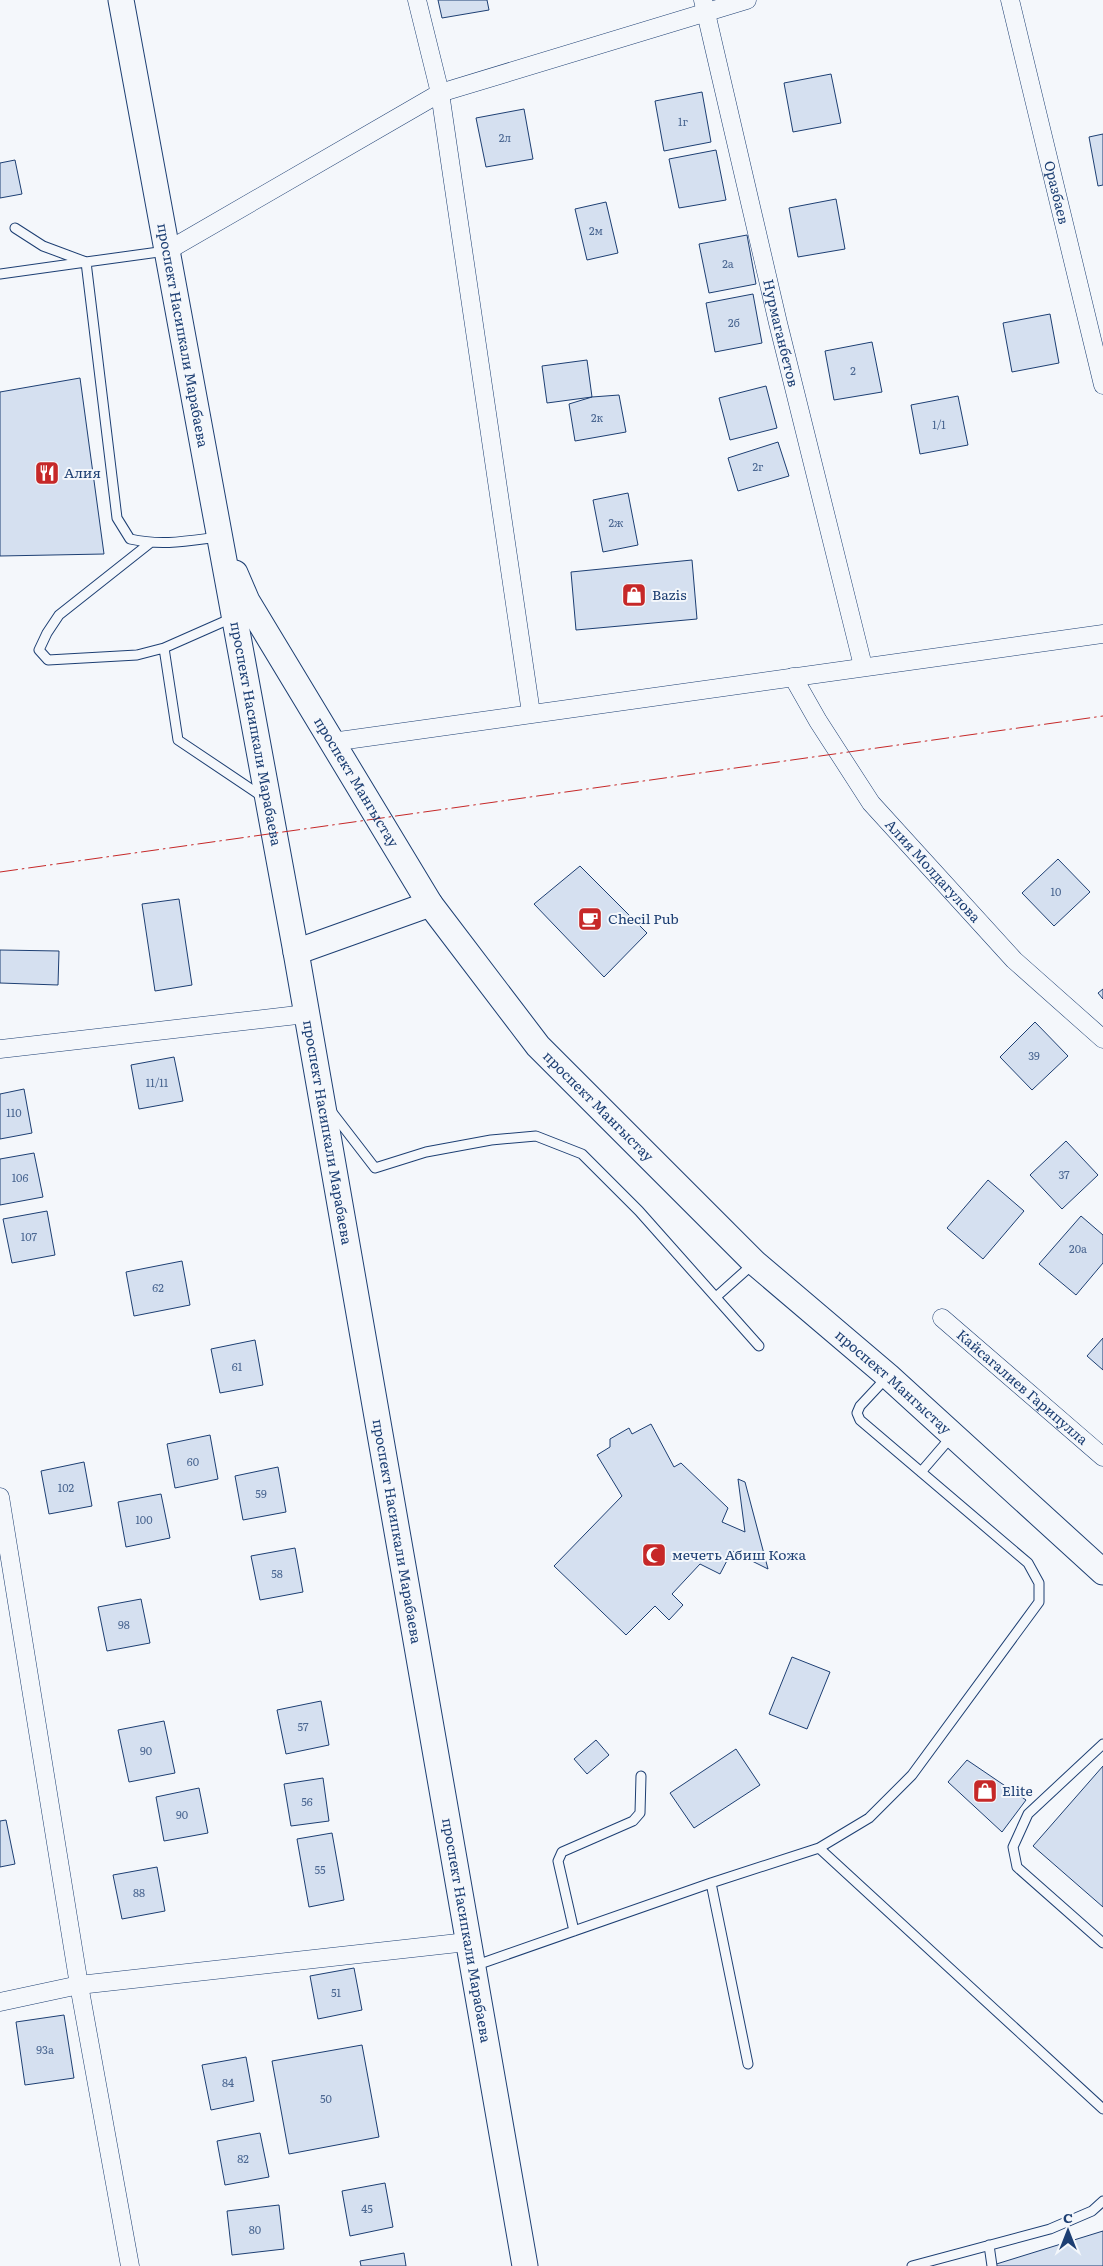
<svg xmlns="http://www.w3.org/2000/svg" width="1103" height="2266" viewBox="0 0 1103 2266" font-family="Literata,serif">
<rect width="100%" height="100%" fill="#f4f7fb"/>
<path fill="#d5e0f0" stroke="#1d3f73" d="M438 0H487L489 10 442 18Z
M831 74 841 123 793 132 784 83Z
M702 92 711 142 664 151 655 101Z
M524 109 533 159 486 167 476 118Z
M1103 134V185L1098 186 1089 137Z
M716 150 726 200 679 208 669 159Z
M15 160 22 194 0 198V163Z
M836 199 845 249 798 257 789 208Z
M606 202 618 253 587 260 575 209Z
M747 235 756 284 709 293 699 244Z
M753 294 762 343 715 352 706 303Z
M1050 314 1059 363 1012 372 1003 323Z
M872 342 882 392 834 400 825 351Z
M587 360 592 397 547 403 542 366Z
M80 378 104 554 0 556V392Z
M766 386 777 428 730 440 719 398Z
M619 395 626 432 575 441 569 404 592 397Z
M958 396 968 445 920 454 911 405Z
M778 442 789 476 738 491 728 458Z
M628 493 638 545 603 552 593 500Z
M692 560 697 619 576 630 571 572Z
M1058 859 1090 892 1054 926 1022 893Z
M580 866 647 933 604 977 534 904Z
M179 899 192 985 155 991 142 904Z
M0 950 59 951 58 985 0 983Z
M1103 989V999L1098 993Z
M1035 1022 1068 1056 1032 1090 1000 1057Z
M174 1057 183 1101 139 1109 131 1065Z
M24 1089 32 1133 0 1139V1094Z
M1066 1141 1098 1175 1062 1209 1030 1175Z
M34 1153 43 1197 0 1205V1159Z
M988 1180 1024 1211 983 1259 947 1228Z
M47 1211 55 1255 12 1263 3 1219Z
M1081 1216 1103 1235V1263L1076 1295 1039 1264Z
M182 1261 190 1305 134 1316 126 1272Z
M1103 1338V1370L1087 1356Z
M255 1340 263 1385 220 1393 211 1349Z
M651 1424 674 1467 681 1463 728 1508 722 1522 745 1532 738 1479 745 1482 768 1569 732 1551 720 1574 700 1564 672 1594 683 1605 669 1620 655 1606 626 1635 554 1566 622 1496 597 1455 610 1447V1439L629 1428 632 1434Z
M210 1435 218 1479 175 1488 167 1444Z
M84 1462 92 1506 49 1514 41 1471Z
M278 1467 286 1512 243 1520 235 1476Z
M161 1494 170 1538 126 1547 118 1502Z
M295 1548 303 1592 260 1600 251 1556Z
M141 1599 150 1643 107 1651 98 1607Z
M792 1657 830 1672 807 1729 769 1714Z
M321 1701 329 1745 286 1754 277 1710Z
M164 1721 175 1773 129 1782 118 1730Z
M596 1740 609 1755 587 1774 574 1759Z
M736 1749 760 1785 694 1828 670 1793Z
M967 1760 1026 1800 1002 1832 948 1782Z
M1103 1766V1907L1033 1846Z
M323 1778 329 1821 291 1826 284 1784Z
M199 1788 208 1833 164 1841 156 1797Z
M6 1820 15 1864 0 1867V1821Z
M332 1833 344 1900 309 1907 297 1839Z
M157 1867 165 1911 122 1919 113 1875Z
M354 1968 362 2010 318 2019 310 1976Z
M64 2015 74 2078 25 2085 16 2022Z
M362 2045 379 2137 289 2154 272 2061Z
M246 2057 254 2101 211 2110 202 2065Z
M260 2133 269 2177 225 2185 217 2141Z
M385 2183 393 2227 350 2236 342 2191Z
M279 2205 284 2249 232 2255 227 2211Z
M1103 2231V2266H990Z
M404 2253 406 2266H361L360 2261Z"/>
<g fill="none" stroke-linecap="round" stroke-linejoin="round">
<defs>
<path id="lane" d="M15 228 43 246 86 262 166 251
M0 274 86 262 117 518 130 539C162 546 187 541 219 537
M150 543 59 615 47 633 39 650 48 660 137 655 164 648
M232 618 164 648 178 740 263 797
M331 1111 375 1168 426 1152 491 1140 536 1136 582 1154 639 1211 759 1346
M716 1297 753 1264
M921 1472 952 1436
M1103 1744 1028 1814 1013 1847 1017 1867 1103 1943
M819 1848 1103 2109
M711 1883 748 2064
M574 1931 558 1861 562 1852 633 1821 640 1813 641 1776
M474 1966 711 1883 819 1848 869 1818 912 1775 1039 1602V1583L1028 1563 860 1420 857 1413 860 1406 888 1376
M989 2245 992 2266
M912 2266 1050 2229 1092 2211 1103 2201"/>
<g id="street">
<path d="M417 0 440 93 531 713"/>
<path id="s1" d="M703 0 778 323 863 666"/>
<path id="s2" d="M1010 0 1103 385"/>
<path d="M167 251 440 93 747 0"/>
<path id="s3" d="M793 677 818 721 871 803 1014 960 1103 1039"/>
<path d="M332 742 1103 634"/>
<path d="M0 1049 306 1014"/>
<path id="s4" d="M942 1318 1103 1457"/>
<path d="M0 1497 79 1985 130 2266"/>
<path d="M0 2002 79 1985 467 1942"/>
</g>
<g id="secondary">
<path id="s5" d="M121 0 296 952 525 2266"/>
<path id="s6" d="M235 573 247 601 430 904 538 1046 755 1263 888 1376 1103 1572"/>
<path d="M296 952 430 904"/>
</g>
</defs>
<use href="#lane" stroke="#1d3f73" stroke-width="11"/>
<use href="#street" stroke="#1d3f73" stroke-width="19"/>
<use href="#secondary" stroke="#1d3f73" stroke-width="27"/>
<use href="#lane" stroke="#f4f7fb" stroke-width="9"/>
<use href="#street" stroke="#f4f7fb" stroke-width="18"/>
<use href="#secondary" stroke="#f4f7fb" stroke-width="25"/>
<path stroke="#c62828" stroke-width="1" stroke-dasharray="18 4 2.5 4" stroke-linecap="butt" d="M0 872 1103 716"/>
</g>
<defs>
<symbol id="restaurant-square" viewBox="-11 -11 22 22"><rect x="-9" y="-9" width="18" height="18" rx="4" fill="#c62828" stroke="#f4f7fb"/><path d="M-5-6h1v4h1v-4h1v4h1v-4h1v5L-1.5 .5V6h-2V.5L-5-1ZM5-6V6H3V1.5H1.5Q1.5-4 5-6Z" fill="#fff"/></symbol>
<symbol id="shop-square" viewBox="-11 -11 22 22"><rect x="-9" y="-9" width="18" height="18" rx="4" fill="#c62828" stroke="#f4f7fb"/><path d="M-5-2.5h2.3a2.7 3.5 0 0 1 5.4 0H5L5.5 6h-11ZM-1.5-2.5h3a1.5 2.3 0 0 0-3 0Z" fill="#fff"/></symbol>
<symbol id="cafe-square" viewBox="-11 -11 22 22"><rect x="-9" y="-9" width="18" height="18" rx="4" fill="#c62828" stroke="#f4f7fb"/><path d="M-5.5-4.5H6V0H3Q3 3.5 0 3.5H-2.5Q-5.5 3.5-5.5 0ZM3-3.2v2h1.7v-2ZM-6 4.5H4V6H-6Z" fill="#fff"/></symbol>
<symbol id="mosque-square" viewBox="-11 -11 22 22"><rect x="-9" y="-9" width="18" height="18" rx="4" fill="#c62828" stroke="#f4f7fb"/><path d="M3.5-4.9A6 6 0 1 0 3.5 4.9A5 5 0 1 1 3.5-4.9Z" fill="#fff"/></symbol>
</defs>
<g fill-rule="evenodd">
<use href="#restaurant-square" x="33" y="459" width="28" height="28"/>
<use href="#shop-square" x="620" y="581" width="28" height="28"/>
<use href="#cafe-square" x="576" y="905" width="28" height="28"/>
<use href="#mosque-square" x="640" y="1541" width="28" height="28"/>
<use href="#shop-square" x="971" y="1777" width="28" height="28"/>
</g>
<g text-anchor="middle" stroke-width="4" stroke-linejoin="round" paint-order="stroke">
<g font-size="11" fill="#4b6792">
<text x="683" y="126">1г</text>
<text x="505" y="142">2л</text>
<text x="596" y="235">2м</text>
<text x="728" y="268">2а</text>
<text x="734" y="327">2б</text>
<text x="853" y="375">2</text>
<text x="597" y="422">2к</text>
<text x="939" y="429">1/1</text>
<text x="758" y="471">2г</text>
<text x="616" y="527">2ж</text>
<text x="1056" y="896">10</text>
<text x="1034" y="1060">39</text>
<text x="157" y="1087">11/11</text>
<text x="14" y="1117">110</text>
<text x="1064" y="1179">37</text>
<text x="20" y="1182">106</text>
<text x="29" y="1241">107</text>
<text x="1078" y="1253">20а</text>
<text x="158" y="1292">62</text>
<text x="237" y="1371">61</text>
<text x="193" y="1466">60</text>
<text x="66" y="1492">102</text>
<text x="261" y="1498">59</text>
<text x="144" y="1524">100</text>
<text x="277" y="1578">58</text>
<text x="124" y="1629">98</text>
<text x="303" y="1731">57</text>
<text x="146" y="1755">90</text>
<text x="307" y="1806">56</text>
<text x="182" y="1819">90</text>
<text x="320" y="1874">55</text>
<text x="139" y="1897">88</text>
<text x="336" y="1997">51</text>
<text x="45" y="2054">93а</text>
<text x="228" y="2087">84</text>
<text x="326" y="2103">50</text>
<text x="243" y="2163">82</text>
<text x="367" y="2213">45</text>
<text x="255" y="2234">80</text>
</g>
<g font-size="14" fill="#1d3f73" stroke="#f4f7fb">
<text dy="5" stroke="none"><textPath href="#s2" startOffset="198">Оразбаев</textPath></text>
<text dy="5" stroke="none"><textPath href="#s1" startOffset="342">Нурмаганбетов</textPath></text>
<text dy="5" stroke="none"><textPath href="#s5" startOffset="341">проспект Насипкали Марабаева</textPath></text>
<text dy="5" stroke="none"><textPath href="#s5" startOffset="746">проспект Насипкали Марабаева</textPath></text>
<text dy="5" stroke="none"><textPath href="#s6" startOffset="242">проспект Мангыстау</textPath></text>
<text dy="5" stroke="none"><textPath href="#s3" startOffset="240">Алия Молдагулова</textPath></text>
<text dy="5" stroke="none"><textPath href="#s6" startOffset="648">проспект Мангыстау</textPath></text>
<text dy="5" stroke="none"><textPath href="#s5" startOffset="1151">проспект Насипкали Марабаева</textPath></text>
<text dy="5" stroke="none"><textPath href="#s6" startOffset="1052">проспект Мангыстау</textPath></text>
<text dy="5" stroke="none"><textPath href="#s4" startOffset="106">Кайсагалиев Гарипулла</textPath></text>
<text dy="5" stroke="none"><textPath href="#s5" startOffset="1556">проспект Насипкали Марабаева</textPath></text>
<text dy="5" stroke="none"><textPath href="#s5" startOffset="1961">проспект Насипкали Марабаева</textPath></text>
</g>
<g font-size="14" fill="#1d3f73" stroke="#f4f7fb" text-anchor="start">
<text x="64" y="478">Алия</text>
<text x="652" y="600">Bazis</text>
<text x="608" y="924">Checil Pub</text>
<text x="672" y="1560">мечеть Абиш Кожа</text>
<text x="1002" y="1796">Elite</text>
</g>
</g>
<g transform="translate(1068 2231)" stroke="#f4f7fb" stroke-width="4" paint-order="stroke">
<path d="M0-4L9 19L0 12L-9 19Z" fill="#1d3f73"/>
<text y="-8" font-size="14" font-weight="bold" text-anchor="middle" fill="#1d3f73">С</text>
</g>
</svg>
